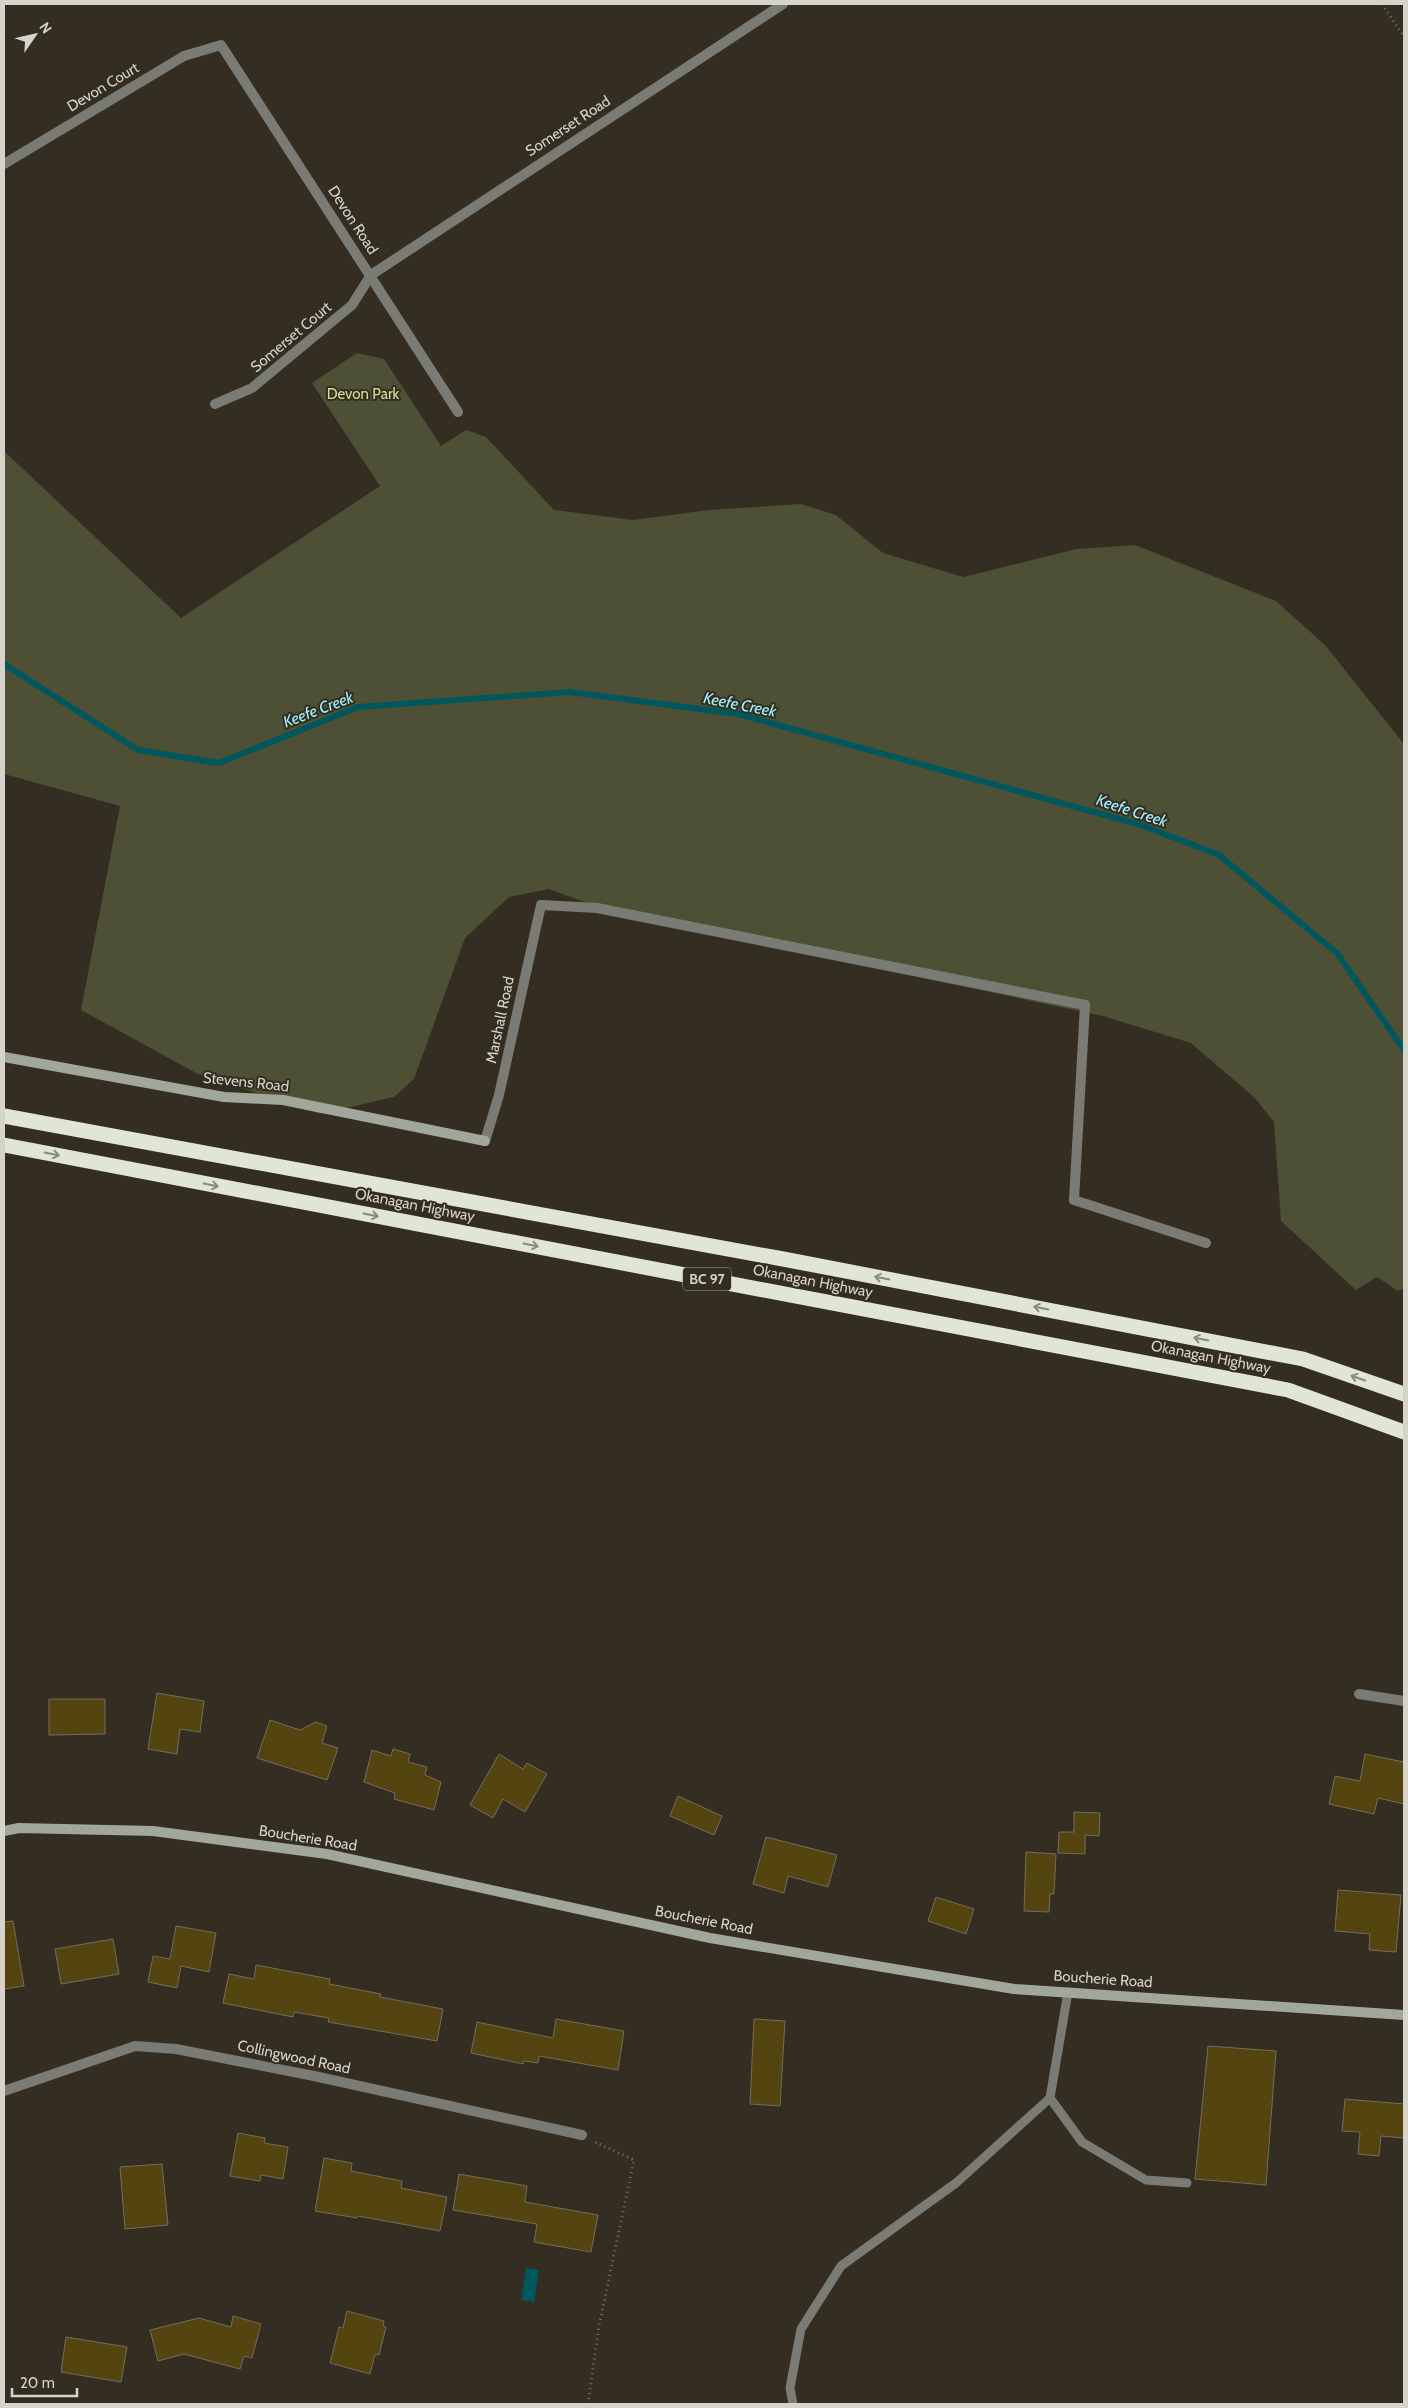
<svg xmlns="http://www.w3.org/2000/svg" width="1408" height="2408" viewBox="0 0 1408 2408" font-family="Cabin,sans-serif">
<rect width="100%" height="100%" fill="#332e21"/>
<path fill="#4d5034" d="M357 353 384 359 441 446 466 430 486 437 554 510 633 520 709 510 801 504 836 515 883 553 963 577 1077 549 1135 545 1276 601 1325 645 1404 744V1288L1398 1291 1377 1277 1356 1290 1281 1221 1274 1122 1255 1098 1191 1043 1103 1016 615 913 549 889 509 897 465 938 414 1079 394 1097 320 1114 198 1074 81 1010 120 806 4 774V451L181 618 380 486 312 383Z"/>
<path fill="#00575e" d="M526 2268 539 2270 534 2302 521 2300Z"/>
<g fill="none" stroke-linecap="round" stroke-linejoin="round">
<path stroke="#00575e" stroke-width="6" d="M4 664 138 750 219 763 358 707 570 692 738 714 1141 825 1219 855 1337 953 1404 1050"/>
</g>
<path fill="#544510" stroke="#726d5e" d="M157 1693 204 1701 200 1732 180 1729 177 1754 148 1749Z
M49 1699H105V1734L49 1735Z
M270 1720 300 1730 316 1722 327 1726 322 1743 338 1748 327 1780 257 1758Z
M393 1749 410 1754 408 1762 427 1767 425 1775 441 1782 434 1810 394 1799 395 1793 364 1782 372 1750 391 1756Z
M499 1754 523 1769 527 1763 547 1774 525 1812 503 1799 493 1818 470 1805Z
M1365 1754 1404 1762V1804L1378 1798 1374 1814 1329 1804 1335 1776 1360 1781Z
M678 1796 722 1816 714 1835 670 1816Z
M1074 1812 1100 1813 1099 1836 1085 1835V1854L1058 1853 1059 1832H1074Z
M766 1837 837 1855 828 1887 788 1876 784 1893 753 1884Z
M1026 1852 1056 1854 1054 1894H1050L1049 1912 1024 1911Z
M1338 1890 1401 1895 1396 1952 1369 1950 1370 1934 1335 1931Z
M936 1897 974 1909 966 1934 928 1921Z
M13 1921 24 1986 4 1989V1922Z
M176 1926 216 1933 209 1972 181 1966 177 1988 148 1982 153 1956 170 1959Z
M113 1939 119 1974 61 1984 55 1949Z
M256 1965 330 1979 329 1984 381 1994 380 1997 443 2009 437 2041 328 2022 329 2018 294 2012 293 2017 223 2003 229 1974 254 1979Z
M556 2019 624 2031 618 2070 539 2056 538 2063 524 2061 523 2064 471 2053 477 2022 553 2038Z
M754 2019 785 2021 780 2106 750 2104Z
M1208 2046 1276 2051 1266 2185 1195 2179Z
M1345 2099 1404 2104V2138L1381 2136 1379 2156 1358 2154 1360 2132 1342 2131Z
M238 2133 265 2138 264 2143 288 2147 283 2179 261 2175 260 2181 230 2176Z
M324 2158 352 2163 351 2171 402 2181 401 2188 447 2197 440 2231 358 2216 357 2218 315 2211Z
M162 2164 168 2225 125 2229 120 2167Z
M459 2174 527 2186 525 2202 598 2215 591 2252 534 2242 537 2224 453 2210Z
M347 2311 384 2321 383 2326 386 2327 379 2355 375 2354 370 2374 330 2363 339 2327 343 2328Z
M233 2316 261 2324 252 2358 244 2356 240 2369 184 2354 158 2361 150 2330 199 2318 231 2327Z
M66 2337 127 2347 121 2382 61 2372Z"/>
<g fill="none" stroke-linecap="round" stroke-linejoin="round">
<path stroke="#747065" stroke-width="3" stroke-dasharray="1 4" stroke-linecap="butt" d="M1382 4 1404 37
M588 2404 599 2326 634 2160 595 2142"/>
<path stroke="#797b74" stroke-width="9" d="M1050 2098 1082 2142 1146 2180 1187 2183
M793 2404 790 2388 801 2329 841 2266 956 2183 1050 2098 1068 1992"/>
<path stroke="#797b74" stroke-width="10" d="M4 164 184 56 221 45 458 412
M215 404 252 388 352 305 371 275 783 4
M485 1141 499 1095 541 905 597 908 1085 1005 1074 1200 1206 1243
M1359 1694 1404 1701
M4 2091 135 2046 176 2049 314 2076 582 2135"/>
<path stroke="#a3a69b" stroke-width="10" d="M4 1057 224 1097 283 1100 485 1141
M4 1831 19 1828 153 1831 327 1854 710 1938 1014 1989 1404 2015"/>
<path stroke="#e1e5d4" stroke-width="15" d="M4 1116 783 1259 1303 1359 1404 1394
M4 1145 1288 1390 1404 1432"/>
</g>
<defs><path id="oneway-shaft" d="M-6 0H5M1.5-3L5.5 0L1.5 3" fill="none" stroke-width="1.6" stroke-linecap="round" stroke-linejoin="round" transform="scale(1.25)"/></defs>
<g stroke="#8a8a7a">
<use href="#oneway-shaft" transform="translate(52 1154) rotate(11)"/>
<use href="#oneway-shaft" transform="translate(211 1185) rotate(11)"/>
<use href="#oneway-shaft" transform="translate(371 1215) rotate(11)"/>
<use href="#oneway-shaft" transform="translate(531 1245) rotate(11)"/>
<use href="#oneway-shaft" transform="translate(882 1278) rotate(-169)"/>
<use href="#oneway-shaft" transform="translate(1041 1308) rotate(-169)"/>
<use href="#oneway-shaft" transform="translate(1201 1339) rotate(-169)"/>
<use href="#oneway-shaft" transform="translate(1358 1378) rotate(-161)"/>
</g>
<g text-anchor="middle" stroke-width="4" stroke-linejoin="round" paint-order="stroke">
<rect fill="#332e21" stroke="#a5a298" stroke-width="1" x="683" y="1267.5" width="48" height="23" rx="4"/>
<g font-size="14" font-weight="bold" fill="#d6d3cb">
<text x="707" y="1284">BC 97</text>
</g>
<g font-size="15" fill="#d6d3cb" stroke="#332e21">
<text transform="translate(103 87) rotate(-31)" y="5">Devon Court</text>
<text transform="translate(568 126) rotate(-33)" y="5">Somerset Road</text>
<text transform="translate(353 220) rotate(57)" y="5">Devon Road</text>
<text transform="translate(291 337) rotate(-40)" y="5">Somerset Court</text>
<text transform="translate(500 1020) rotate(-78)" y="5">Marshall Road</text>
<text transform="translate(246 1082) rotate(6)" y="5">Stevens Road</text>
<text transform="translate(415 1205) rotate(11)" y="5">Okanagan Highway</text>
<text transform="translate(813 1281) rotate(11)" y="5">Okanagan Highway</text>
<text transform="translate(1211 1357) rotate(11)" y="5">Okanagan Highway</text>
<text transform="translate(308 1838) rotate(9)" y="5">Boucherie Road</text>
<text transform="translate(704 1920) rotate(11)" y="5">Boucherie Road</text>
<text transform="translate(1103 1979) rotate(4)" y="5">Boucherie Road</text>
<text transform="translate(294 2057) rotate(12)" y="5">Collingwood Road</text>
</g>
<g font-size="15" fill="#d7df90" stroke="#332e21">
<text x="363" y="399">Devon Park</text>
</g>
<g font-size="16" font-style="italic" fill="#a0f3fc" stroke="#332e21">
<text transform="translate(740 704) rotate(11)" y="6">Keefe Creek</text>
<text transform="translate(318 709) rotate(-21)" y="6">Keefe Creek</text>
<text transform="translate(1132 810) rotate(18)" y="6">Keefe Creek</text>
</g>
</g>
<rect width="1408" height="2408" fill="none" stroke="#d6d3cb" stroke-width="10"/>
<g transform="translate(35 35) rotate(56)" stroke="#332e21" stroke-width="4" paint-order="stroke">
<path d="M0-4L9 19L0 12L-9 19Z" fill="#d6d3cb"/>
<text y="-8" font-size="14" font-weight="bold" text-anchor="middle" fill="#d6d3cb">N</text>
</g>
<path d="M12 2388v8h65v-8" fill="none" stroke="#d6d3cb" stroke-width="2.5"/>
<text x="20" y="2388" font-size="15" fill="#d6d3cb" stroke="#332e21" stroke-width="4" paint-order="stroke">20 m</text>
</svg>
